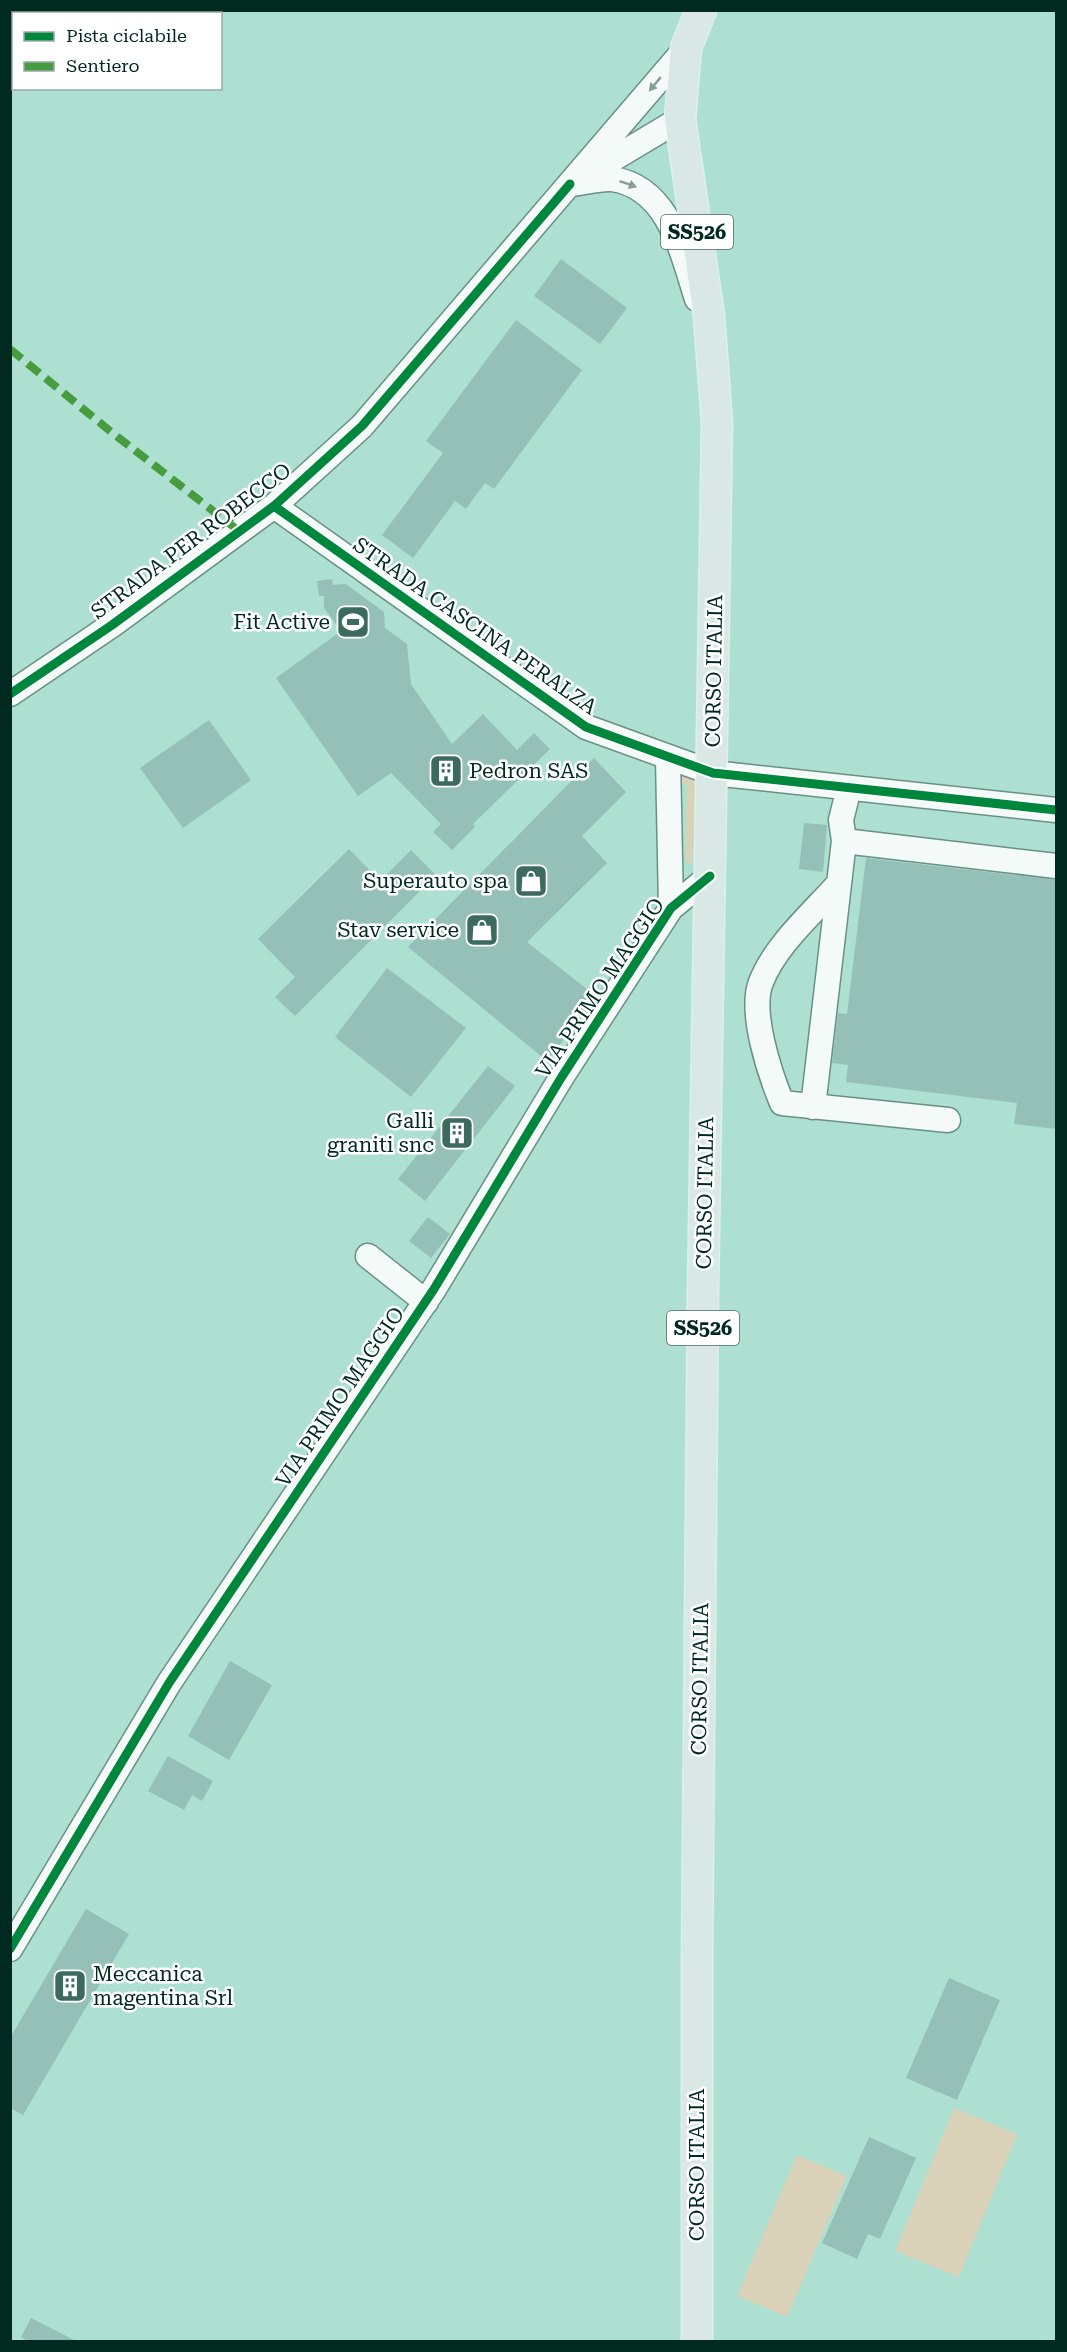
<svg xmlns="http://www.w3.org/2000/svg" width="1067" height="2352" viewBox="0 0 1067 2352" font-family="'Roboto Serif',serif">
<rect width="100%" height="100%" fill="#ade0d1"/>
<path fill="#d9d1b8" d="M675 770 690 775 697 782 692 865 685 861 687 785 674 779Z
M954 2108 1017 2134 959 2277 895 2251Z
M797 2155 847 2176 787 2317 737 2296Z"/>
<path fill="#94c0b8" d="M561 259 627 308 600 344 534 296Z
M516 320 582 370 494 489 485 483 466 509 455 501 413 558 382 535 443 453 426 441Z
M332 579 333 585 346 584 384 612 385 628 407 644 411 684 452 744 483 714 517 750 534 733 550 749 473 824 475 827 452 850 433 832 441 824 391 773 358 796 276 678 341 631 324 608V596H319L317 581Z
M209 720 251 780 183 828 140 768Z
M594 758 626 792 582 836 607 863 527 942 597 997 547 1061 408 947Z
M804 823 827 825 823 872 799 869Z
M349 849 380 881 411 850 436 875 295 1016 275 997 295 977 258 939Z
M866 858 1056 880V1129L1014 1124 1017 1103 846 1082 848 1065 832 1063 838 1013 847 1014Z
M387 968 466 1028 411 1097 335 1037Z
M488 1066 515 1086 425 1201 398 1179Z
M428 1217 450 1234 431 1258 409 1241Z
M230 1661 272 1685 229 1760 188 1736Z
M168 1756 213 1781 202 1801 192 1795 184 1810 148 1791Z
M86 1909 129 1934 23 2115 10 2108V2038Z
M949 1978 1000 2000 957 2100 906 2078Z
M869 2137 916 2158 880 2239 868 2234 857 2259 822 2243Z
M31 2318 78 2342H29L21 2337Z"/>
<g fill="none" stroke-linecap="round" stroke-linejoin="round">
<defs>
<path id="minor" d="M588 174 680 119
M570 184C583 183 599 178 612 179 669 187 682 253 697 299
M274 506 586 727 713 773 1056 810
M10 694 112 625 274 506 362 426 686 48
M668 758 671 908
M849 788 841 820 844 841 1056 866
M839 883C813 913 776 944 761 982 749 1012 770 1074 782 1103L948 1120
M813 1107 844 841
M368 1256 426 1302
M10 1949 169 1683 434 1289 561 1078 671 908 710 876"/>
<path id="major" d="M697 2342V1958L703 1292 717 423 709 316 680 119 686 48 701 10"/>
</defs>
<use href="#minor" stroke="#6a9086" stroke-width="27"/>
<use href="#major" stroke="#daf1ea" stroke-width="33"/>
<use href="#minor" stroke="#f3faf8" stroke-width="24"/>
<use href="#major" stroke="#d9e8e4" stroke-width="30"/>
<path stroke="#469c3f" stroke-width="8" stroke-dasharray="15 8" stroke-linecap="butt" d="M10 349 110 431 239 531"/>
<defs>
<path id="cycleway" d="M274 506 586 727 713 773 1056 810
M10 694 112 625 274 506 362 426 570 184
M10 1949 169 1683 434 1289 561 1078 671 908 710 876"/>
</defs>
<use href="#cycleway" stroke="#fff" stroke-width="13"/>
<use href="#cycleway" stroke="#00873e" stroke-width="9"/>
</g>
<defs><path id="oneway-solid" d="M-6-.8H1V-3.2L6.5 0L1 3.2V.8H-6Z" transform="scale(1.5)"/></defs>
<g fill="#869c97">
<use href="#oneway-solid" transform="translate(655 84) rotate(130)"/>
<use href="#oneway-solid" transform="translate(628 184) rotate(19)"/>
</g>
<defs>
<symbol id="stadium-square" viewBox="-11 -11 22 22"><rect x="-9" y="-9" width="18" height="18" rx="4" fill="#3d6a5e" stroke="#fff"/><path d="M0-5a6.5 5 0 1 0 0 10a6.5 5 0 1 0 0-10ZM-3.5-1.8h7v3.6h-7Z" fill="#fff"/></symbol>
<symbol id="building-square" viewBox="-11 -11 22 22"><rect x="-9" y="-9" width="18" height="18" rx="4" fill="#3d6a5e" stroke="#fff"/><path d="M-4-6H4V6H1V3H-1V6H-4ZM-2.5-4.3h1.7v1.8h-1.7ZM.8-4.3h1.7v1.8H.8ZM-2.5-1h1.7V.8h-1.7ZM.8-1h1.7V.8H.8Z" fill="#fff"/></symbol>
<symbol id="shop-square" viewBox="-11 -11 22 22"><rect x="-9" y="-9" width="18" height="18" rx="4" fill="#3d6a5e" stroke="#fff"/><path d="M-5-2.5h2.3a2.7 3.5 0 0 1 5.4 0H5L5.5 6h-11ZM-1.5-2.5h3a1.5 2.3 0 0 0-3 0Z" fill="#fff"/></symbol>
</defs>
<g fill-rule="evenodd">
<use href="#stadium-square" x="334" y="603" width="38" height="38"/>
<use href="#building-square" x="427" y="752" width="38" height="38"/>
<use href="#shop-square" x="512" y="862" width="38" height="38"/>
<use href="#shop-square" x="463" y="911" width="38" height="38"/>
<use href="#building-square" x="438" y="1114" width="38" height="38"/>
<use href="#building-square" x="51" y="1967" width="38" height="38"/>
</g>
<g text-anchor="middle" stroke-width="5" stroke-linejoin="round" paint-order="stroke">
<g fill="#fff" stroke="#4c6a63" stroke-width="1.5">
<rect x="661" y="215" width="72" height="34" rx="4.5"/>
<rect x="667" y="1311" width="72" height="34" rx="4.5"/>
</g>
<g font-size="20" font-weight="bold" fill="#002a20">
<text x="697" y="239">SS526</text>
<text x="703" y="1335">SS526</text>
</g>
<g font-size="21" fill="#002a20" stroke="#fff">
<text transform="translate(191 541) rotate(-37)" y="7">STRADA PER ROBECCO</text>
<text transform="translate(475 626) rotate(35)" y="7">STRADA CASCINA PERALZA</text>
<text transform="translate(714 671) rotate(-89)" y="7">CORSO ITALIA</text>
<text transform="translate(600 988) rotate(-56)" y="7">VIA PRIMO MAGGIO</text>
<text transform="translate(705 1193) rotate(-89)" y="7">CORSO ITALIA</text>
<text transform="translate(340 1397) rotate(-56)" y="7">VIA PRIMO MAGGIO</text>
<text transform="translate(700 1679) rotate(-89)" y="7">CORSO ITALIA</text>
<text transform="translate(697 2165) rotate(-90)" y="7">CORSO ITALIA</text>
</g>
<g font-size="21" fill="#002a20" stroke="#fff" text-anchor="end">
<text x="330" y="629">Fit Active</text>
<text x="469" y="778" text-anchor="start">Pedron SAS</text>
<text x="508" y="888">Superauto spa</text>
<text x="459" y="937">Stav service</text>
<text x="434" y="1128">Galli<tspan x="434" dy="24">graniti snc</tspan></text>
<text x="93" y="1981" text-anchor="start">Meccanica<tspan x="93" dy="24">magentina Srl</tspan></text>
</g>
</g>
<rect width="1067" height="2352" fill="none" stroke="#002a20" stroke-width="24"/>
<rect x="12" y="12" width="210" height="78" fill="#ffffff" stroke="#99aaa6" stroke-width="1.5"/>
<rect x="24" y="32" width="30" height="9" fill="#00873e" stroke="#99aaa6" stroke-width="1.5"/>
<text x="66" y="42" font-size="18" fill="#002a20">Pista ciclabile</text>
<rect x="24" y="62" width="30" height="9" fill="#469c3f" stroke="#99aaa6" stroke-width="1.5"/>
<text x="66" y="72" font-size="18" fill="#002a20">Sentiero</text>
</svg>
